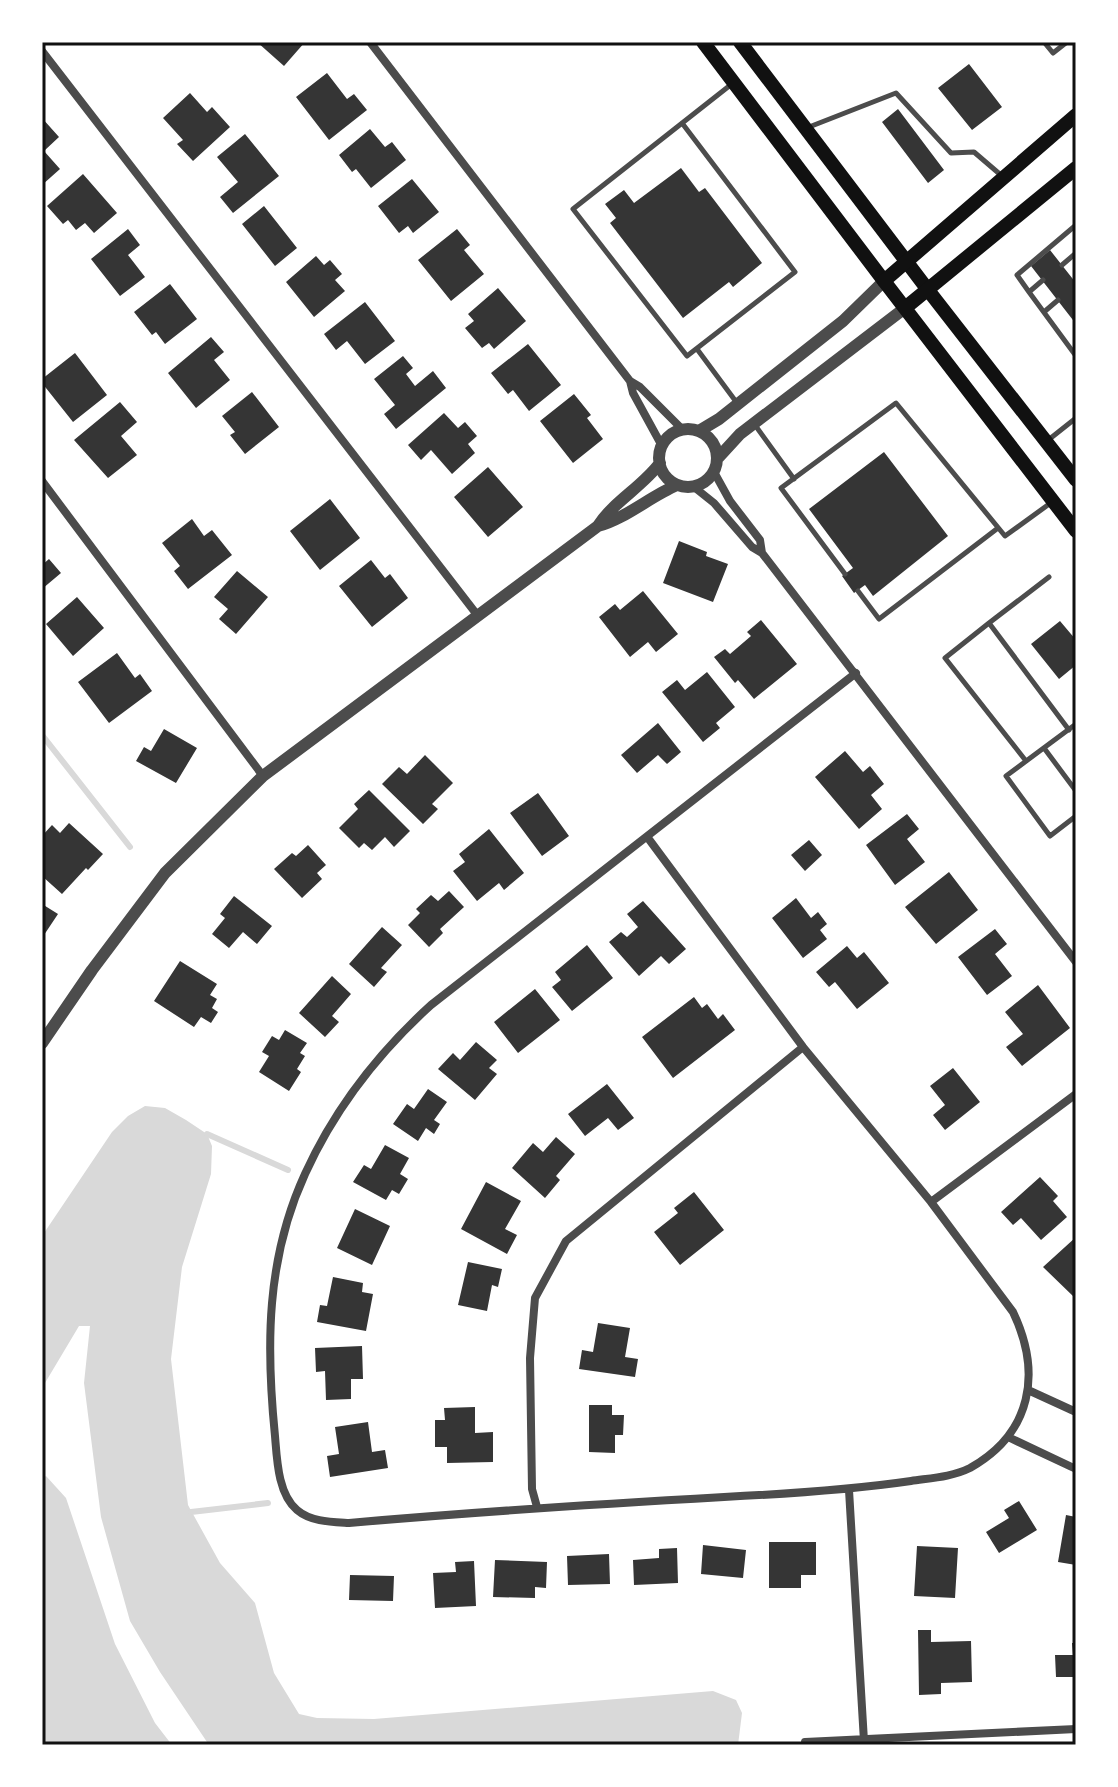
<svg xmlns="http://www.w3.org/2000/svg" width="1118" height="1787" viewBox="0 0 1118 1787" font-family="Literata,serif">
<rect width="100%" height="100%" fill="#fff"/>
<path fill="#d9d9d9" d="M145 1106 165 1108 186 1120 207 1134 212 1146 211 1174 182 1267 171 1359 188 1505 220 1563 255 1603 274 1673 299 1714 317 1718 374 1719 713 1691 736 1700 742 1713 738 1745H209L160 1672 130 1621 101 1517 84 1383 90 1326H79L42 1388V1236L112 1132 128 1116Z
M46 1476 66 1498 115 1644 155 1723 172 1745H42V1479Z"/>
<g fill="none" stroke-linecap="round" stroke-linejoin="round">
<path stroke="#d9d9d9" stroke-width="6" d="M42 735 130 847
M207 1134 288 1170
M191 1512 268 1503"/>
</g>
<path fill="#353535" d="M257 42H305L284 66Z
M969 64 1002 107 972 130 938 88Z
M327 73 347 99 354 94 367 110 329 140 296 97Z
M190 93 207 112 212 107 230 127 193 161 177 144 183 140 163 118Z
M898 109 944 170 928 183 882 122Z
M42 118 59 137 44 151 60 169 42 185Z
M370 129 385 147 392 142 406 160 371 188 356 169 352 172 339 155Z
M245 134 279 176 233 213 220 197 238 182 217 157Z
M681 168 699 192 705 188 762 263 733 287 729 282 683 318 610 223 616 218 605 204 624 190 634 203Z
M83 174 117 213 94 233 85 223 76 230 68 220 63 224 47 206Z
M412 179 439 212 413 233 408 226 399 233 378 206Z
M264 206 297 248 275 266 242 224Z
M128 229 140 245 128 255 145 277 120 296 91 259Z
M457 229 470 245 464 250 484 274 451 301 418 260Z
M1050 250 1076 283V324L1031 266Z
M316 256 324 265 330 260 342 274 335 280 345 291 314 317 286 282Z
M170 284 197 319 165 344 156 332 152 335 134 312Z
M498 288 526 321 494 349 489 343 482 348 465 328 474 321 468 314Z
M365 302 395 341 365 364 347 341 336 350 324 334Z
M211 337 224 352 214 360 230 380 196 408 168 373Z
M528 344 561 385 529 411 513 390 508 394 491 373Z
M75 353 107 395 73 422 42 383V379Z
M403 356 413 368 406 374 415 386 433 371 446 388 396 429 384 414 395 405 374 379Z
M252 392 279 427 245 454 230 435 235 432 222 416Z
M574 394 591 415 587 418 603 439 573 463 540 421Z
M120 402 137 422 121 436 137 455 108 478 74 440Z
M444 413 458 428 465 422 477 436 468 444 475 453 452 474 431 450 421 460 408 445Z
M884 452 948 536 873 596 865 585 854 593 842 576 853 568 809 509Z
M488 467 523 507 488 537 454 497Z
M330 499 360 538 320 570 290 531Z
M192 519 204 536 212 530 232 555 188 589 174 571 180 566 162 543Z
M679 541 707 552 706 556 728 564 713 602 663 583Z
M49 559 61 573 42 589V565Z
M371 560 385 578 390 574 408 598 372 627 339 586Z
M237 571 268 597 236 634 219 619 228 609 214 597Z
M643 591 678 634 656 652 648 642 630 657 599 617 615 604 620 610Z
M77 597 104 628 73 656 46 624Z
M761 620 797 664 754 699 738 680 735 683 714 657 725 649 730 654 751 636 747 632Z
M1060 621 1076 640V665L1059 679 1031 644Z
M117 653 135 678 140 674 152 691 109 723 78 682Z
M707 672 735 707 716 723 720 728 703 742 662 692 677 680 685 690Z
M658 723 681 752 667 764 658 755 637 773 621 755Z
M164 729 197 748 176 783 136 761 144 747 151 751Z
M845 751 863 772 870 766 884 784 871 795 882 809 859 829 815 777Z
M425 755 453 783 432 804 438 809 423 824 382 784 399 767 407 774Z
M369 790 410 831 394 847 385 837 372 850 364 843 359 848 339 828 358 809 354 804Z
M538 793 569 836 542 856 510 813Z
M907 814 919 829 907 839 925 862 895 885 866 845Z
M69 823 103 854 88 870 86 868 62 894 42 876V836L52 825 60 833Z
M489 829 524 873 504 890 499 883 477 901 453 871 465 862 459 854Z
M809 840 822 855 805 871 791 855Z
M308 845 326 865 317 873 322 879 302 898 274 869 292 853 296 856Z
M949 872 978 910 936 944 905 907Z
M449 891 464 907 440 929 443 933 429 947 408 925 420 913 416 909 431 895 438 901Z
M234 896 272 926 257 944 243 932 229 948 212 934 225 918 220 914Z
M796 898 811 918 818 912 827 924 820 930 827 939 803 958 772 918Z
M643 901 686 949 669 964 661 956 639 976 609 942 621 932 627 937 638 927 627 914Z
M42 904 58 914 42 938Z
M382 927 402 945 381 968 387 972 374 987 349 964Z
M995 929 1007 944 995 954 1012 976 987 995 958 957Z
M587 945 613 978 572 1011 552 987 561 980 555 972Z
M847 946 857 958 864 952 889 983 857 1009 835 982 829 987 816 972Z
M180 961 217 984 210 995 217 999 212 1008 218 1012 211 1023 201 1017 194 1027 154 1001Z
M332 976 351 994 332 1016 339 1022 325 1037 299 1013Z
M1038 985 1070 1028 1022 1066 1006 1047 1023 1034 1005 1012Z
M535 989 560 1020 518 1053 494 1022Z
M694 997 702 1008 707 1004 718 1019 723 1014 735 1030 673 1078 642 1037Z
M285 1030 307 1043 300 1053 305 1056 297 1069 301 1072 289 1091 259 1072 269 1056 262 1052 272 1036 279 1040Z
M476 1042 497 1060 489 1068 497 1074 475 1100 438 1069 453 1053 460 1060Z
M953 1068 980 1102 945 1130 933 1115 945 1105 930 1086Z
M607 1084 634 1118 618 1130 608 1118 585 1136 568 1114Z
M428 1089 447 1102 434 1120 440 1124 434 1134 426 1128 418 1141 393 1124 407 1104 414 1109Z
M556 1137 575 1154 556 1176 560 1180 545 1198 512 1168 533 1143 543 1152Z
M385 1145 409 1158 400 1174 408 1179 399 1194 392 1190 386 1200 353 1182 364 1165 371 1169Z
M1040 1177 1058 1196 1053 1201 1067 1217 1041 1240 1021 1218 1013 1225 1001 1212Z
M486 1182 521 1201 505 1229 517 1235 507 1254 461 1229Z
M694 1192 724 1230 680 1265 654 1232 678 1213 674 1208Z
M355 1209 390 1226 372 1265 337 1248Z
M1076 1237V1299L1043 1267Z
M468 1262 502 1269 498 1287 492 1285 487 1311 458 1305Z
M333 1277 363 1283 362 1292 373 1294 366 1331 317 1322 320 1305 327 1306Z
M598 1323 630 1328 625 1357 638 1359 635 1377 579 1369 582 1350 593 1352Z
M362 1346 363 1379H351V1399L326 1400 325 1371 316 1372 315 1348Z
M589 1405H612V1415H624L623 1435H615V1453L589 1452Z
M475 1407V1433L493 1432V1462L447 1463V1447H435V1420H445L444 1408Z
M368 1422 372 1452 385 1450 388 1468 330 1477 327 1456 339 1454 335 1427Z
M1019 1501 1037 1530 999 1553 986 1532 1009 1518 1004 1510Z
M1066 1515 1076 1517V1565L1058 1562Z
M769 1542H816V1575H801V1588H769Z
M703 1545 746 1550 743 1578 701 1574Z
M917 1546 958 1548 955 1598 914 1596Z
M677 1548 678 1583 634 1585 633 1560 659 1558V1549Z
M609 1554 610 1584 568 1585 567 1556Z
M495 1560 547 1562 546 1588 535 1587V1598L493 1597Z
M474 1561 476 1606 435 1608 433 1573 456 1572 455 1562Z
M350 1575 394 1576 393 1601 349 1600Z
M918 1630H931V1642L971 1641 972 1682 941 1683V1694L919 1695Z
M1072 1643H1076V1677H1056L1055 1655H1073Z"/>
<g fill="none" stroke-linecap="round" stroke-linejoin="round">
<path stroke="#4c4c4c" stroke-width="5" d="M1044 42 1053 53 1067 42
M682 123 795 272 687 356 573 209 733 83
M809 127 896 93 951 153 974 152 1002 176
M1062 265 1076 253
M1043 280 1029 292 1076 356
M1029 292 1017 275 1076 225
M1044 312 1058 300
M697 349 737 403
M755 425 794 479
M1047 441 1076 418
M845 574 781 488 896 403 1005 536 1052 502
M858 591 879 619 998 528
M989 623 1049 577
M1076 724 1006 776 1050 836 1076 816
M1044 748 1076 791
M1026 761 945 658 989 623 1069 730"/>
<path stroke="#4c4c4c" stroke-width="8" d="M370 42 630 381 633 393 662 446
M42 51 478 616
M630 381 640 387 682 429
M714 472 730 501 760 540 762 553
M42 481 263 776
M694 487 714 503 752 547 762 553 1076 962
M648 838 803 1047 931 1202 1013 1312C1042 1373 1032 1433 970 1468 952 1477 931 1478 911 1481 849 1490 787 1494 724 1497 599 1504 474 1512 349 1523 332 1522 311 1522 297 1510 278 1494 277 1460 275 1436 266 1346 266 1259 305 1174 335 1108 377 1054 431 1005L856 673
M931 1202 1076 1094
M1028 1390 1076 1412
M1008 1437 1076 1469
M849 1490 864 1741
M537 1507 532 1489 530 1358 535 1298 566 1241 803 1047
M805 1742 1076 1729"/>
<path stroke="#4c4c4c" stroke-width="12" d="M659 458a29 29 0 1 1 58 0a29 29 0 1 1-58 0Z
M699 431 719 419 843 321 884 281
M718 458 740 434 905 308
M598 526C623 520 651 496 677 485
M42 1043 92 970 165 873 263 776 598 526C613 502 642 487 660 463"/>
<path stroke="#111" stroke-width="14" d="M703 42 884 281
M740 42 928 290"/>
<path stroke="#111" stroke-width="14" d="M1076 115 884 281 1076 531
M928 290 1076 480
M905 308 1076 168"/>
</g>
<rect width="1118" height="1787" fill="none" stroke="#ffffff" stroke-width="88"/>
<rect x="44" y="44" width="1030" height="1699" fill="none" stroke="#111" stroke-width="3"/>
</svg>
